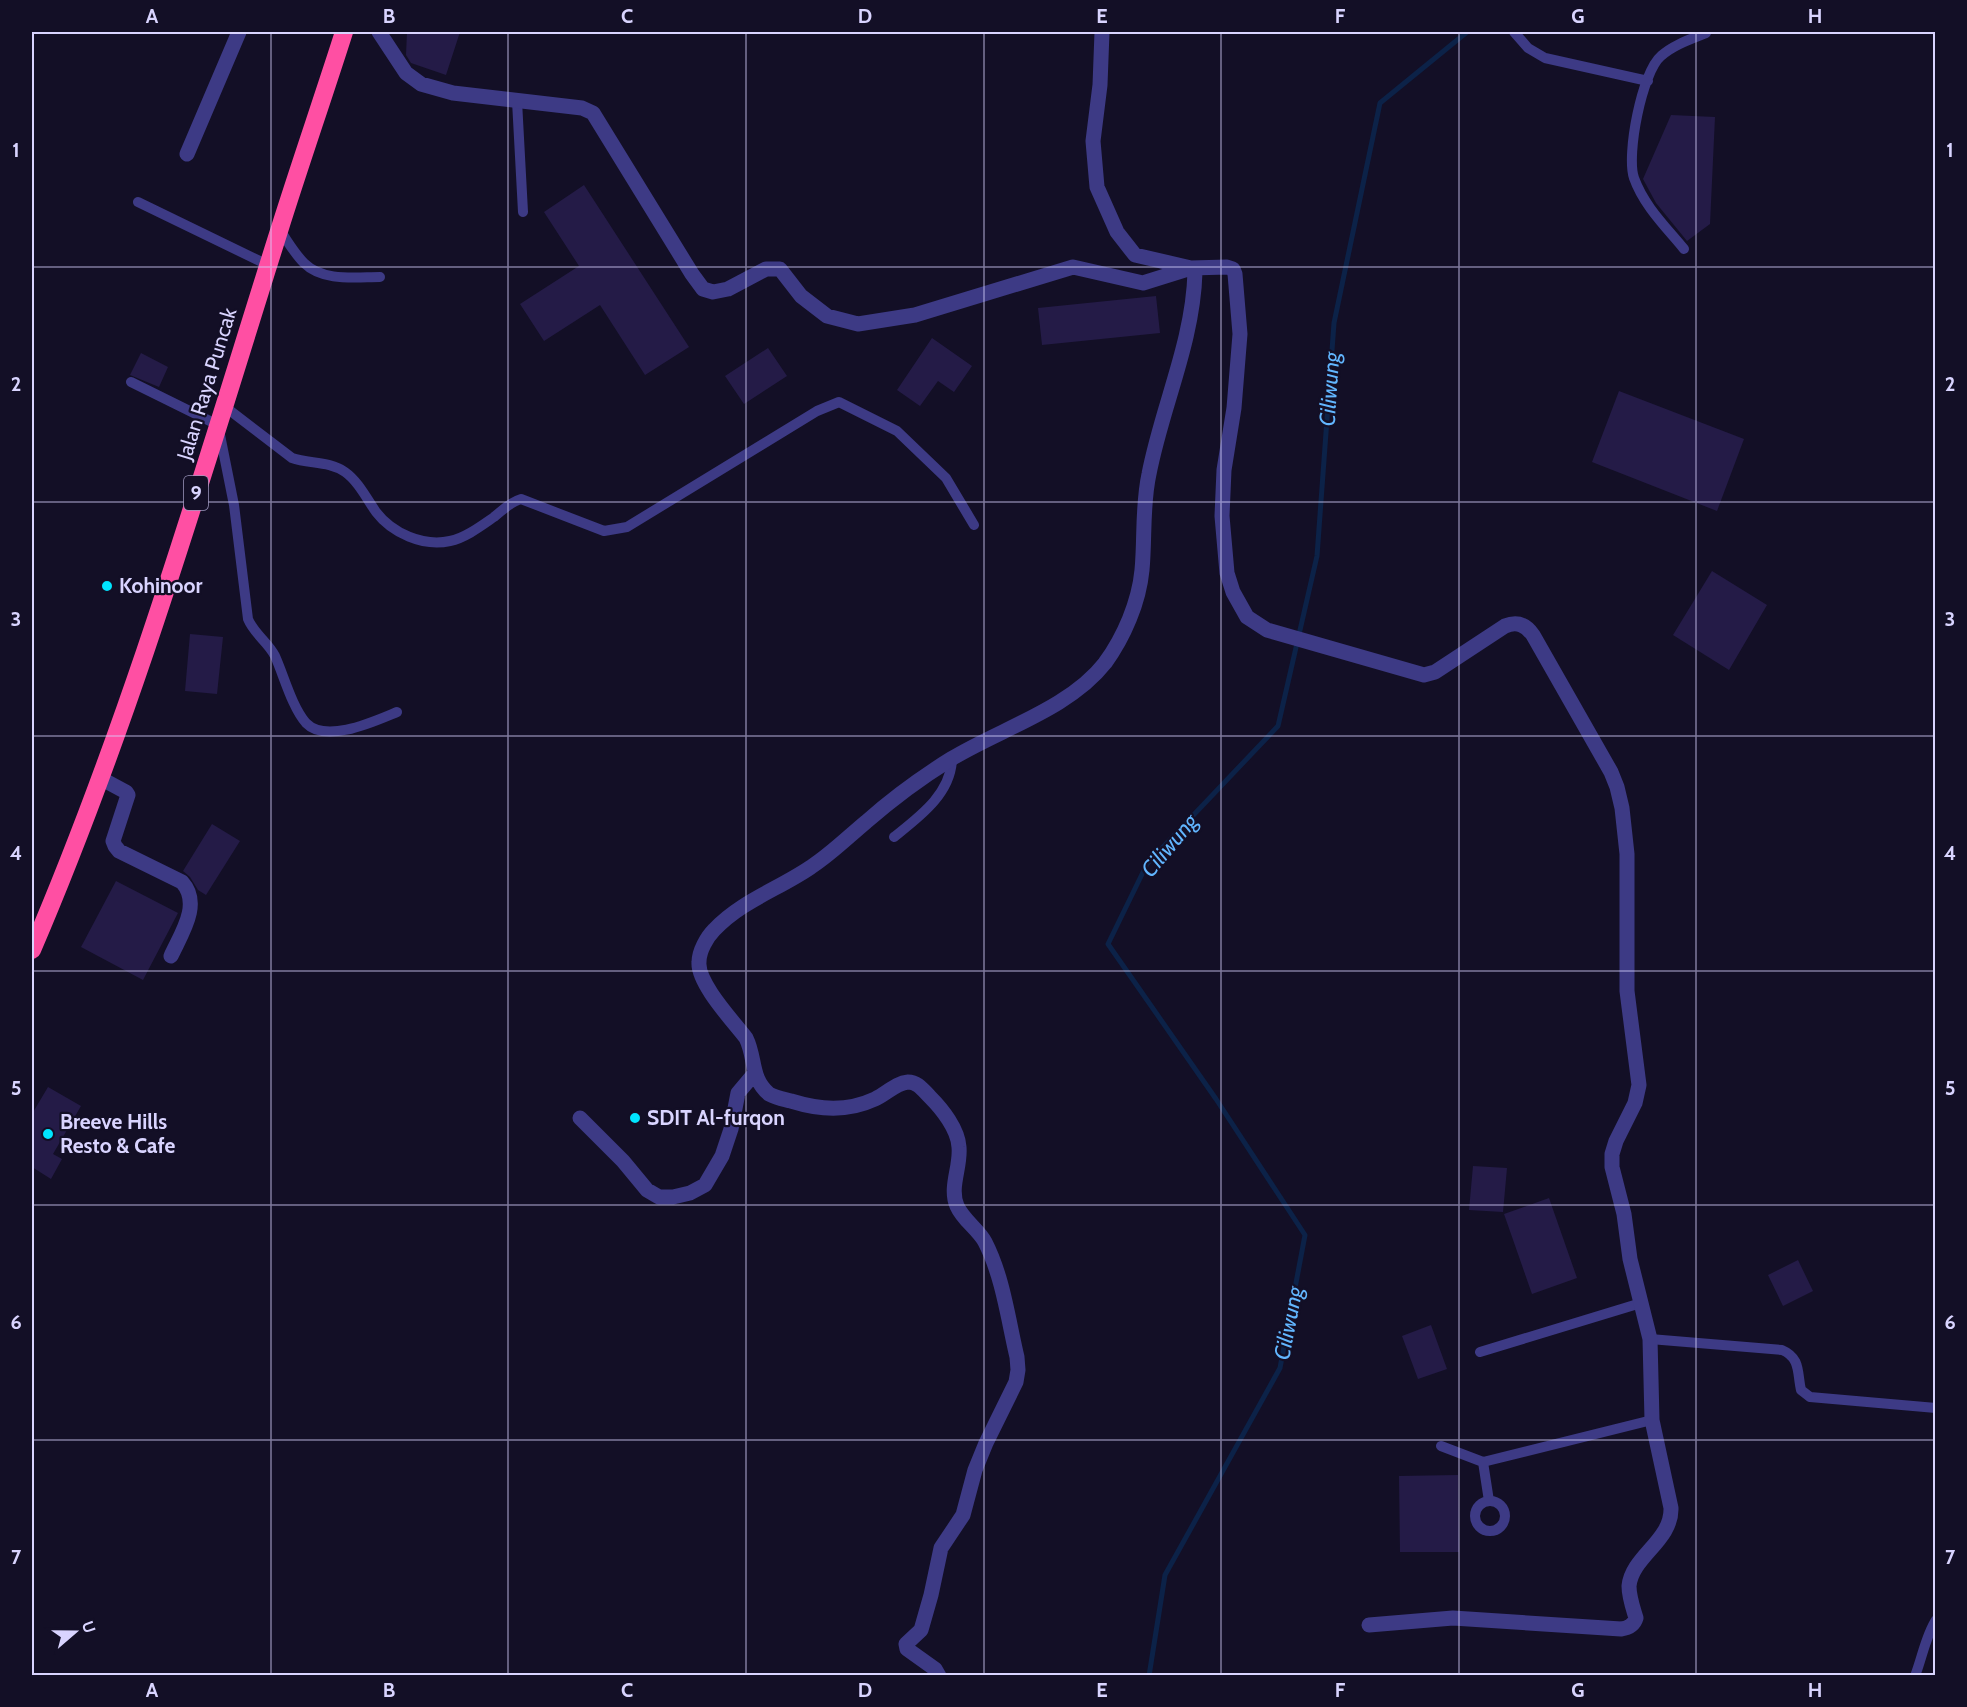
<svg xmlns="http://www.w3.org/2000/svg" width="1967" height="1707" viewBox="0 0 1967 1707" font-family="Cabin,sans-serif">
<rect width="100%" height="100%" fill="#130f26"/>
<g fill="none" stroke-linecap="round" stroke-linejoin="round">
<path stroke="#0c2248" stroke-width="5" d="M1149 1676 1165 1575 1280 1368 1305 1235 1216 1099 1108 944 1147 864 1278 726 1317 556 1334 323 1380 103 1467 32"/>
</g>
<path fill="#241b47" d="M407 32H460L446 75 411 63 406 55Z
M1671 115 1715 117 1710 224 1687 241 1656 203 1643 179Z
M584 185 689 347 645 375 600 305 544 341 520 304 579 266 544 212Z
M1156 296 1160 333 1042 345 1038 308Z
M932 338 972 366 954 392 938 381 920 406 897 390Z
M768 348 787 376 744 404 725 376Z
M141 353 168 367 159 387 130 375Z
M1619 391 1744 439 1717 511 1592 462Z
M1712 571 1767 605 1729 670 1673 635Z
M190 634 223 637 217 694 185 691Z
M212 824 240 841 206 895 198 890 190 877 183 871Z
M116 881 178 913 143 980 81 947Z
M48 1087 81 1106 53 1154 62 1159 51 1179 32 1167V1114Z
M1473 1166 1507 1168 1503 1212 1469 1210Z
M1549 1198 1577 1278 1532 1294 1504 1214Z
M1798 1260 1813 1291 1783 1306 1768 1275Z
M1431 1325 1447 1369 1418 1379 1402 1336Z
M1458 1475 1459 1552H1400L1399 1476Z"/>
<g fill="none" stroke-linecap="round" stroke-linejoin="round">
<path stroke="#3d3a85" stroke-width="10" d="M1514 32 1528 48 1545 58 1648 81
M517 101 523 212
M138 202 268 265
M279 229C287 240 294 253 304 263 323 282 356 277 380 277
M1684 249C1666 227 1644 206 1634 178 1626 155 1642 72 1661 56 1673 45 1691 39 1706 33
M131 382 218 425 234 505 248 619C254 634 268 642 275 656 284 676 292 707 306 723 326 744 375 721 397 712
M224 406 292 458C309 464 329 461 345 472 358 481 367 499 376 512 392 533 423 547 450 541 465 538 481 526 494 517 503 510 510 502 521 499L604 531 627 527 817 411 839 402 897 431 946 478 974 525
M894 837C919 817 951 794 952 759
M1650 1339 1782 1350C1801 1358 1797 1373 1801 1390L1810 1397 1936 1408
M1480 1352 1641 1303
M1441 1446 1483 1462 1652 1420
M1483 1462 1489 1501
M1475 1516a15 15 0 1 1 30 0a15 15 0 1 1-30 0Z
M1915 1676C1922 1658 1926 1635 1936 1620"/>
<path stroke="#3d3a85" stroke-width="15" d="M379 32 406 73 421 84 453 93 582 108 593 113 692 274 703 289 713 292 728 289 766 269H780L801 296 827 316 858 324 915 315 1073 267 1143 283 1191 268 1195 272C1193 343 1162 406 1149 474 1142 506 1145 538 1142 570 1139 602 1124 637 1105 663 1069 709 1000 729 951 759 922 777 892 799 866 822 848 837 831 854 811 867 779 889 741 901 714 930 707 937 699 951 699 962 697 983 733 1021 746 1038 756 1058 750 1078 769 1094 776 1098 783 1099 791 1101 820 1110 847 1112 875 1099 886 1094 896 1083 908 1082 918 1082 923 1090 930 1097 942 1109 958 1129 959 1147 961 1167 949 1187 957 1206 963 1220 978 1229 985 1242 1003 1277 1008 1319 1017 1357L1018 1370 1016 1382 986 1443 975 1470 963 1515 941 1548 931 1595 921 1630 906 1644 907 1649 935 1669 939 1676
M1102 32 1100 85 1093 141 1097 187 1117 232 1135 255 1191 268 1227 267 1233 269 1235 274 1240 334 1234 408 1224 470 1222 516 1227 573 1233 592 1247 617 1267 630 1424 675 1435 672 1505 626C1517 621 1526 625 1533 635L1611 772 1617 787 1622 808 1627 854V991L1639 1085 1635 1103 1616 1141 1612 1154V1167L1624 1214 1630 1259 1650 1339 1652 1420 1671 1508C1672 1541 1632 1556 1629 1586 1629 1597 1633 1608 1636 1618 1634 1625 1628 1628 1621 1629L1453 1618 1369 1625
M187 154 239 32
M100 778 126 792 128 795 113 841 115 846 119 851 182 882C202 904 181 934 171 956
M580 1118 623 1161 647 1190 659 1197H673L690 1193 705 1185 722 1156 731 1129 738 1093 754 1074"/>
<path stroke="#ff4fa3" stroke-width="18" d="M32 950C132 717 203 472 279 231 300 164 323 98 344 32"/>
</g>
<path fill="none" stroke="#d9d4ff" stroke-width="1.5" stroke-opacity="0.55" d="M271 32V1676M508 32V1676M746 32V1676M984 32V1676M1221 32V1676M1459 32V1676M1696 32V1676M32 267H1936M32 502H1936M32 736H1936M32 971H1936M32 1205H1936M32 1440H1936"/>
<g fill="#00e5ff" stroke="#130f26" stroke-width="2">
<circle cx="107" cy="586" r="6"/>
<circle cx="635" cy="1118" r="6"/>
<circle cx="48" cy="1134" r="6"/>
</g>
<g text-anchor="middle" stroke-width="4.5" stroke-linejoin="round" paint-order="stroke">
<rect fill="#130f26" stroke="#9e99be" stroke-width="1.5" x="184" y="476" width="24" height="34" rx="4.5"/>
<g font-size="20" font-weight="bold" fill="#d9d4ff">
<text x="196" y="500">9</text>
</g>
<g font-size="21" fill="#d9d4ff" stroke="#130f26">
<text transform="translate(207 384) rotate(-73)" y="7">Jalan Raya Puncak</text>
</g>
<g font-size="21" font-weight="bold" fill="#d9d4ff" stroke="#130f26" text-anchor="start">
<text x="119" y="593">Kohinoor</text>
<text x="647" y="1125">SDIT Al-furqon</text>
<text x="60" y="1129">Breeve Hills<tspan x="60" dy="24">Resto &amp; Cafe</tspan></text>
</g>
<g font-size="22" font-style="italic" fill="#62b6ff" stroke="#130f26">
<text transform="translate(1329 389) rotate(-86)" y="8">Ciliwung</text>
<text transform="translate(1169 845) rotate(-50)" y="8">Ciliwung</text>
<text transform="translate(1288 1323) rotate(-79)" y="8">Ciliwung</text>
</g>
</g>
<rect width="1967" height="1707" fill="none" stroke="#130f26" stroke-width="66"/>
<g transform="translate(75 1632) rotate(70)" stroke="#130f26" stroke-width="4.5" paint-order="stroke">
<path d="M0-4.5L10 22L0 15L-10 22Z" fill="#d9d4ff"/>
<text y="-9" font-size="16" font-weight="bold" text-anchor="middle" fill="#d9d4ff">U</text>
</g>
<rect x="33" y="33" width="1901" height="1641" fill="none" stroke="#d9d4ff" stroke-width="2"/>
<g font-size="20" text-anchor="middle" font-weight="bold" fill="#d9d4ff">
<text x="152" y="23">A</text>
<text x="389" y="23">B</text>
<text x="627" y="23">C</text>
<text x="865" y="23">D</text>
<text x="1102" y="23">E</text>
<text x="1340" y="23">F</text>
<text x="1578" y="23">G</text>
<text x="1815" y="23">H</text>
<text x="16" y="157">1</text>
<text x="1950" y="157">1</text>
<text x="16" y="391">2</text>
<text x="1950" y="391">2</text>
<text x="16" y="626">3</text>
<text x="1950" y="626">3</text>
<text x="16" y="860">4</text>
<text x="1950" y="860">4</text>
<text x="16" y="1095">5</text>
<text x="1950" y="1095">5</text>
<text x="16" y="1329">6</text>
<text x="1950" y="1329">6</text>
<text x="16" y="1564">7</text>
<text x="1950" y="1564">7</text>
<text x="152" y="1697">A</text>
<text x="389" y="1697">B</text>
<text x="627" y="1697">C</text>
<text x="865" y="1697">D</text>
<text x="1102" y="1697">E</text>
<text x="1340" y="1697">F</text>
<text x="1578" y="1697">G</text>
<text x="1815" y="1697">H</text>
</g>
</svg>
